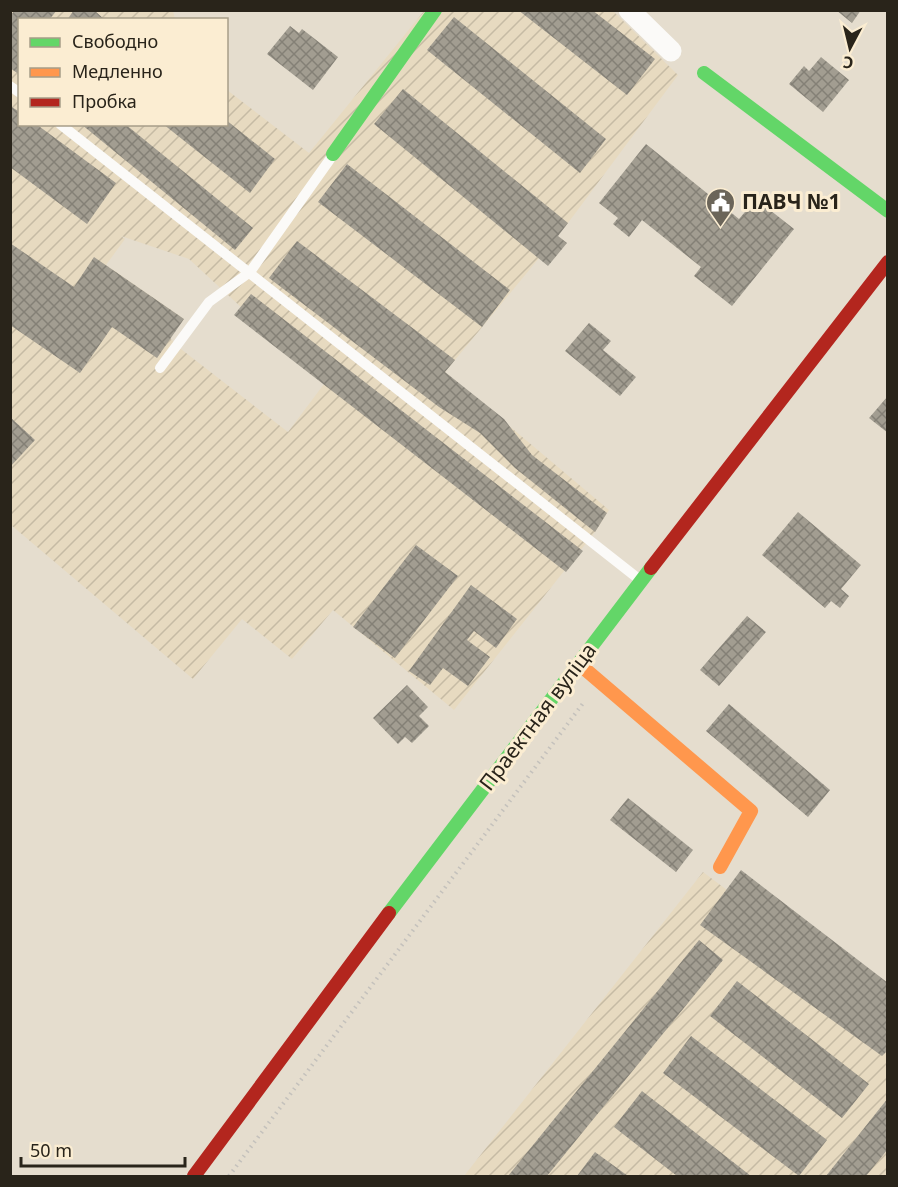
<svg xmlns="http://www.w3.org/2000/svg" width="898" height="1187" viewBox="0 0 898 1187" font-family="'Noto Sans',sans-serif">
<defs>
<pattern id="industrial-furrows" width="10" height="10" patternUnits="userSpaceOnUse" patternTransform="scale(1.5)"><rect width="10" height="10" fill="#e7dac0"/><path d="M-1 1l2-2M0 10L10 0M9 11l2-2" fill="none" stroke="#c6bba4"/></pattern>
<pattern id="building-cross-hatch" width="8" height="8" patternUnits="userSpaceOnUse" patternTransform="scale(1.5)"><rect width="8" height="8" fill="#a29d91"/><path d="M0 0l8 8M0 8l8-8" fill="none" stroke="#848076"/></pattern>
</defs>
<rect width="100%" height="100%" fill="#e5ddce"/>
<path fill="url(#industrial-furrows)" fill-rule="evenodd" d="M11 11H173L175 19 20 20V124H226L227 90 309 153 424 11H613L678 75 568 223 445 372 609 510 595 532 454 710 333 610 292 659 242 619 193 679 11 525ZM121 236 189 259 324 384 288 432 177 346 170 338 184 319 106 265 125 239Z
M703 872 887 1010 888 1175 464 1176Z"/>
<path fill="url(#building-cross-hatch)" d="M15 10H57L49 20H20V75L10 68V16Z
M74 10H94L105 20H67Z
M518 10H592L655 59 627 95Z
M836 10H861L852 23Z
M454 17 606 139 580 173 427 50Z
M290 26 299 33 302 29 338 57 313 90 267 54Z
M821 57 849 80 823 112 789 84 804 66 809 71Z
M403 89 568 223 558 236 567 243 548 266 374 124Z
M10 106 20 112V124H36L116 183 87 224 10 167Z
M226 120 275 159 250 193 163 124H226Z
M81 124H125L253 228 235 250Z
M646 144 739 219 756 199 794 229 732 306 694 276 701 267 642 220 629 237 613 224 618 218 599 203Z
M347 164 510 290 482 327 318 202Z
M297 241 455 360 445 372 504 419 532 455 607 513 595 532 515 468 480 433 439 407 269 278Z
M10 243 74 287 94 257 184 319 157 358 112 327 80 373 10 325Z
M251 294 583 551 566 572 234 315Z
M589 323 611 341 603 350 636 377 620 396 565 351Z
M888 396V433L869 418Z
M10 417 35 440 10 467Z
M798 512 861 565 841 589 849 596 840 608 831 601 825 608 762 555Z
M416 545 458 576 395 658 353 627Z
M471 585 517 619 496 648 474 631 467 640 490 657 468 686 443 668 430 685 409 671Z
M747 616 766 632 719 686 700 670Z
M407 685 428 707 419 716 429 726 412 743 405 737 398 744 373 718Z
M729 704 830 790 808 817 706 731Z
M628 798 693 850 676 872 610 820Z
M741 870 888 983V1050L882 1056 700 925Z
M699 940 723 960 547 1176H508Z
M737 981 869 1084 842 1118 710 1016Z
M691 1036 827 1140 799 1176 663 1073Z
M642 1091 751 1176H677L614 1127Z
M888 1098V1149L866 1176H826Z
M595 1152 628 1176H577Z"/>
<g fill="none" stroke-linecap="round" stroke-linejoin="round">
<path stroke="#c4c1bc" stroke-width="4" stroke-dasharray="1.5 4.5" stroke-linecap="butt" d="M229 1176 584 702"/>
<path stroke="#fbfaf8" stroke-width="10" d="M10 86 20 93
M60 124 640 580
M160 368 209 302 250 272 333 155"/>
<path stroke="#fbfaf8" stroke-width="21" d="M629 10 671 51"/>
<path stroke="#63d668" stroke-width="14" d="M704 73 888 211
M333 154 435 10
M389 913 651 568"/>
<path stroke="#ff974d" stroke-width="14" d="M579 664 751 811 720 867"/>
<path stroke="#b3261e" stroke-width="14" d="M651 568 888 262
M194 1176 389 913"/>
</g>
<defs>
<symbol id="civic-pin" viewBox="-11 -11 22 30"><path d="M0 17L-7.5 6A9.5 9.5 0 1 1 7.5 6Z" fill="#6b6559" stroke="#fbedd2"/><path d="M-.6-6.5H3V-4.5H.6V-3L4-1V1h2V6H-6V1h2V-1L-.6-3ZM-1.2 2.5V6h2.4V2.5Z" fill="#fff"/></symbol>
</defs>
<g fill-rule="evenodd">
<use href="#civic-pin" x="704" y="186" width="33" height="45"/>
</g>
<g text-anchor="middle" stroke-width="6" stroke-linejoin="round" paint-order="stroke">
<g font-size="21" font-weight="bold" fill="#29241a" stroke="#fbedd2" text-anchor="start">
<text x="742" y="209">ПАВЧ №1</text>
</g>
<g font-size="21" fill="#29241a" stroke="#fbedd2">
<text transform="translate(538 717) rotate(-53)" y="7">Праектная вуліца</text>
</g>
</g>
<rect width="898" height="1187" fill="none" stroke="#29241a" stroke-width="24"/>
<rect x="18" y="18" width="210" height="108" fill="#fbedd2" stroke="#a79d88" stroke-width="1.5"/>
<rect x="30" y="38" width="30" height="9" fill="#63d668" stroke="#a79d88" stroke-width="1.5"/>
<text x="72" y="48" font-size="18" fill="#29241a">Свободно</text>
<rect x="30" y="68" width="30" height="9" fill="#ff974d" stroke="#a79d88" stroke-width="1.5"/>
<text x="72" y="78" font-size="18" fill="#29241a">Медленно</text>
<rect x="30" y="98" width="30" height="9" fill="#b3261e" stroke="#a79d88" stroke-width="1.5"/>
<text x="72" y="108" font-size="18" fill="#29241a">Пробка</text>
<g transform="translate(850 48) rotate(187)" stroke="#fbedd2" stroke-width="4.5" paint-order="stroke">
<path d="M0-4.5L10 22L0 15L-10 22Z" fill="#29241a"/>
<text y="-9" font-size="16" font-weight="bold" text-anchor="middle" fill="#29241a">С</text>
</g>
<path d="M21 1157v9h164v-9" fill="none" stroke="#29241a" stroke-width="3"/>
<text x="30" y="1157" font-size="18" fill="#29241a" stroke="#fbedd2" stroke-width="4.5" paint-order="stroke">50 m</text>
</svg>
